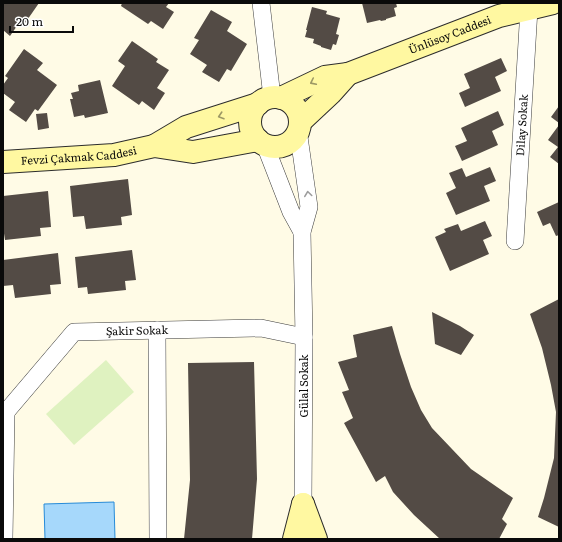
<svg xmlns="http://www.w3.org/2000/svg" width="562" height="542" viewBox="0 0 562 542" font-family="Literata,serif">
<rect width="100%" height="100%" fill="#fffbe6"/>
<path fill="#dff2c0" d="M106 360 134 392 74 445 46 414Z"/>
<path fill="#a6d8fb" stroke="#278bd8" d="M114 502 115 539H45L44 504Z"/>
<path fill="#534b45" d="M3 3H39L23 26 19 23 10 36 3 30Z
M122 3H169L166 7 174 12 163 29 151 21 148 24 121 6Z
M362 3H396L397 7 394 8 396 16 386 19V20L381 21 380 20 367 23Z
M312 7 327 11 326 14 340 18 336 34 339 35 336 45 333 44 331 50 321 47V46L313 43 314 39 305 37 307 30H306Z
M211 10 232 22 227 31 247 44 231 71 227 69 219 82 202 72 207 65 190 54 199 40 194 38Z
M132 41 158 59 156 62 169 70 157 88 165 93 154 110 142 101 139 105 112 86 125 66 118 61Z
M24 49 43 63 37 70 57 85 38 111 35 109 26 122 9 110 15 102 3 93V85L8 78 5 76Z
M501 58 507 71 495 77 501 91 465 107 459 93 470 88 464 74Z
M100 80 108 113 85 118 84 115 74 117 70 99H73L71 93 79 91 78 85Z
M559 106V123L551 117Z
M498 111 504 125 492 131 498 145 462 161 455 146 467 141 461 128Z
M47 113 49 128 38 130 36 114Z
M559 125V164L550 157 558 147 548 140Z
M490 167 496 181 484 186 490 201 456 215 446 193 456 188 449 173 462 168 466 177Z
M128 179 132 215 121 217 122 225 86 229 84 216 73 217 70 186Z
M48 191 51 227 40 228 41 236 5 240 3 227V196Z
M559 202V235L556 236 550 223 543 226 537 212Z
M485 221 492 236 483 240 489 254 450 271 435 237 446 232 444 229 458 224 461 231Z
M132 250 136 280 125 281 126 290 88 294 87 287 78 288 75 257Z
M58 253 61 284 50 285 51 294 15 298 13 285 3 286V260Z
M559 299V527L538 517 544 498 554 458 556 412 551 385 542 348 530 314Z
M432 312 460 326 474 335 461 355 435 344Z
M392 326 400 354 411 387 421 410 432 428 471 469 513 498 502 519 507 524 499 539H440L414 515 393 492 385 476 376 482 344 423 353 418 342 392 349 390 338 362 357 357 353 335Z
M254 362 257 479 252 539H184L190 480 188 363Z"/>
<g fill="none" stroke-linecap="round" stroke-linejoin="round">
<defs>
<g id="street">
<path d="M261 3 272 97"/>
<path d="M298 130 309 207 302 232 304 337 303 504"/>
<path d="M265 145 291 212 302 232"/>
<path id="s1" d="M515 241 529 9"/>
<path d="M157 330 158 539"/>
<path id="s2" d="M6 412 74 332 261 328 304 337"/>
<path d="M4 539 6 412"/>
</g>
<g id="secondary">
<circle cx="275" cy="122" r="25"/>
<path id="s3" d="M281 98 325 77 348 74 499 16 553 3"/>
<path d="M300 122 331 93 348 74"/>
<path d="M154 146 186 127 258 104"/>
<path id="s4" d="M3 162 114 155 154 146 193 152 258 140"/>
<path d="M303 504 316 539"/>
<path d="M294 539 303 504"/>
</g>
</defs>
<use href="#street" stroke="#3d3d3d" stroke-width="18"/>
<use href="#secondary" stroke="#2c2c2c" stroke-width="24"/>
<use href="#street" stroke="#fff" stroke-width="17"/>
<use href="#secondary" stroke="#fff8a1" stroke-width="22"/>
</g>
<defs><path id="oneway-chevron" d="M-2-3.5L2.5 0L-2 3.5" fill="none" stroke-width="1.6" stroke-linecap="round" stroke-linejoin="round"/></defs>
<g stroke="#9d9965">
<use href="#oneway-chevron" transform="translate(313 82) rotate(154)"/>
<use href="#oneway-chevron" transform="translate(221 116) rotate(162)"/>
</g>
<use stroke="#9d9d9d" href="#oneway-chevron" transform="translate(308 194) rotate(-98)"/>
<g text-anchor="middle" stroke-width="4" stroke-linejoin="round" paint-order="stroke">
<g font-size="11" fill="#0a0a0a" stroke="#fff">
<text dy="4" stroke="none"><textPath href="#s3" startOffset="181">Ünlüsoy Caddesi</textPath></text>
<text dy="4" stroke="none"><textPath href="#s1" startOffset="116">Dilay Sokak</textPath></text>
<text dy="4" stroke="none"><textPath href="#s4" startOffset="76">Fevzi Çakmak Caddesi</textPath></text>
<text dy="4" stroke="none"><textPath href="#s2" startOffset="168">Şakir Sokak</textPath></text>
<text transform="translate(304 386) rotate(-90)" y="4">Gülal Sokak</text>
</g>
</g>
<rect width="562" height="542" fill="none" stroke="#0a0a0a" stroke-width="8"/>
<path d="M10 26v6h63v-6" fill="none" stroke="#0a0a0a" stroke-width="2"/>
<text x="16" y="26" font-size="12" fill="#0a0a0a" stroke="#ffffff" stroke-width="3" paint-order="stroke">20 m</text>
</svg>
